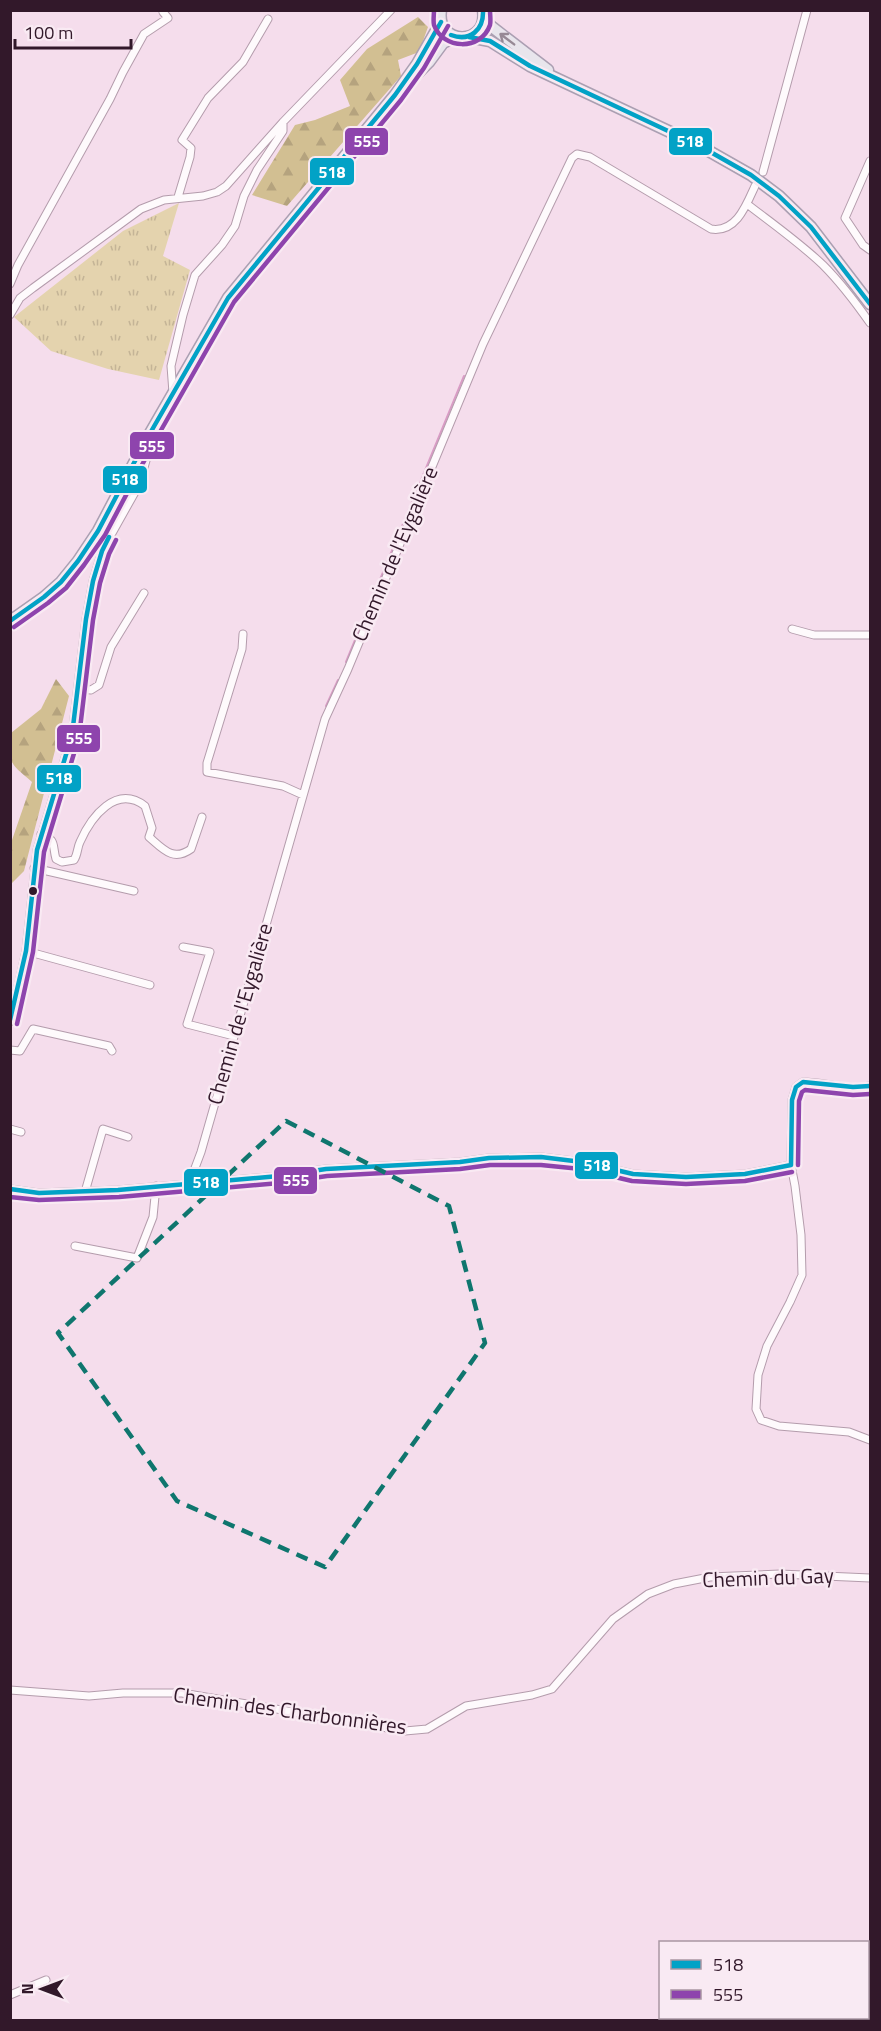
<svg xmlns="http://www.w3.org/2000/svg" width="881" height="2031" viewBox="0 0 881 2031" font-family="'Titillium Web',sans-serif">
<defs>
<pattern id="grass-tufts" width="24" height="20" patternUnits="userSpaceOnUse" patternTransform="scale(1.5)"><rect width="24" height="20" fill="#e4d3ae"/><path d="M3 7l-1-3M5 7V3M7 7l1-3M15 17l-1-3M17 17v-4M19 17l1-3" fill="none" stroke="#c4b496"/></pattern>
<pattern id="forest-firs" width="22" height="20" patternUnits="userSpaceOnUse" patternTransform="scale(1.5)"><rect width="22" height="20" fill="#d2bf92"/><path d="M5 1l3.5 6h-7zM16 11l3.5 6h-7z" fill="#b5a37e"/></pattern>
</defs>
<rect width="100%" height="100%" fill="#f5ddec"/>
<path fill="url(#grass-tufts)" d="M179 203 163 256 190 270 159 380 108 369 51 351 14 317 123 231Z"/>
<path fill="url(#forest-firs)" d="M418 17 428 27 419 52 398 60 401 76 287 206 252 195 295 125 315 120 350 106 340 80 367 49Z
M56 679 69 696 24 871 11 884V843L32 782C8 761 10 766 11 733L41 709Z"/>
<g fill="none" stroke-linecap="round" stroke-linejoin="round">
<path stroke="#d99cc5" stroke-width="2" d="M346 662 464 376
M326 706 338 680"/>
<defs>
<path id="street" d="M870 161 845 218 863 245 870 250
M763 172 807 10
M178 197 190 157 191 148 182 140 208 98 243 62 268 19
M747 204C773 224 800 243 823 265 841 283 856 303 870 323
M10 284 18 265 110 99 123 72 144 34 168 18 163 12
M10 315 20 298 33 288 141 209 164 200 203 196 217 192 226 186 283 122 391 10
M173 393 171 366 183 315 195 275 222 245 235 226 244 196 257 170 283 131V122
M792 629 814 635H870
M243 634 242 649 207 763V772L283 786 303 795
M79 689 91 690 99 685 111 647 144 593
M41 834C57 840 52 845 56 859L62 862 74 860C78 854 77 848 80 842 91 817 116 784 145 806L152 828 149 837C163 849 173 862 191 849L202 817
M34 868 134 891
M183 947 210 952 187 1024 234 1036
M26 951 150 985
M10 1022 26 951 37 850 72 735 86 619 93 581 102 551 139 485 147 457 145 444
M10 1050 20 1051 33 1029 109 1046 112 1051
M870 1086C848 1091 825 1082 803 1082L796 1087 792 1100 791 1165 795 1186 801 1235 802 1275 790 1302 767 1346 758 1375 756 1409 761 1420 779 1426 849 1432 870 1440
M10 1129 21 1132
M189 1184 201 1152 325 719 348 669 483 344 572 158 577 154 590 157 711 229C736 233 746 206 755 186
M10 1189 39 1193 118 1190 279 1176 326 1169 460 1162 489 1158 541 1157 582 1162 633 1174 686 1177 745 1174 791 1165
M85 1192 103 1129 128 1137
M75 1246 137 1258 153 1217 156 1186
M10 1690 89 1696 123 1693H182L405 1731 427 1729 466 1706 532 1695 552 1689 613 1619 648 1594 674 1584 710 1577 780 1574 870 1578
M10 1995 46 1980"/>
<path id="primary" d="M441 10C435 46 489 47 483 10
M484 19 492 27 548 70
M469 37 490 41 530 66 700 146 751 175 779 196 811 227 870 304
M415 76 429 62 443 43 455 37
M10 621 44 597 61 582 78 561 98 531 145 442 228 298 395 95 417 64 441 22"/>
</defs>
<use href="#street" stroke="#b49cac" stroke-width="9"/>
<use href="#primary" stroke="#ab9fb2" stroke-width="13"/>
<use href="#street" stroke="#fefafc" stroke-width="7"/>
<use href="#primary" stroke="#e8e5ec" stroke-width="10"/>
<defs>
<path id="bus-1" d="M451 35C470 42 484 30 483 10
M469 37 490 41 530 66 700 146 751 175 779 196 811 227 870 304
M10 621 44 597 61 582 78 561 98 531 145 442 228 298 395 95 417 64 441 22
M10 1020 26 951 37 850 72 735 86 619 93 581 102 551 109 537
M791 1165 792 1100 796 1087 803 1082 853 1087 870 1086
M10 1189 39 1193 118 1190 279 1176 326 1169 460 1162 489 1158 541 1157 582 1162 633 1174 686 1177 745 1174 791 1165"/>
<path id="bus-2" d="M434 10C434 15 433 21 434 25 443 50 481 51 490 25 491 21 490 15 490 10
M14 627 48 603 66 588 84 565 105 535 152 446 234 302 401 100 424 68 448 26
M17 1024 33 952 44 852 79 737 93 620 100 583 109 554 116 540
M798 1165 799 1101 802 1092 805 1090 853 1095 870 1094
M10 1197 39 1200 119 1197 280 1183 327 1176 460 1169 490 1165H541L581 1169 632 1181 686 1184 745 1181 792 1172"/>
</defs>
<use href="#bus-1" stroke="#f9eaf3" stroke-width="9"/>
<use href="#bus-2" stroke="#f9eaf3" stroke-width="9"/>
<use href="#bus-1" stroke="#02a2c6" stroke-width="4.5"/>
<use href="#bus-2" stroke="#8e44ad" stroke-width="4.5"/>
</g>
<defs><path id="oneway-shaft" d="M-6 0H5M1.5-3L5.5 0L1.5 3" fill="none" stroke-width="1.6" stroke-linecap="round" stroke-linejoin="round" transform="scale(1.5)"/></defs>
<use stroke="#968995" href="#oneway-shaft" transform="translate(507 39) rotate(-143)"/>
<path fill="none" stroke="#0f766e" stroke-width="4.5" stroke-dasharray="12 8" stroke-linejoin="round" d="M286 1121 449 1206 485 1343 325 1567 177 1501 58 1333Z"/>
<circle fill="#32182a" stroke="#f9eaf3" stroke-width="2" cx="33" cy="891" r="5"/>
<g text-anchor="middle" stroke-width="5" stroke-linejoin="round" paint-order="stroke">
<g font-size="21" fill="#32182a" stroke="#f9eaf3">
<text transform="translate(395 554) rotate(-67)" y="7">Chemin de l'Eygalière</text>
<text transform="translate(240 1014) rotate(-74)" y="7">Chemin de l'Eygalière</text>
<text transform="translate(768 1578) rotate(-2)" y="7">Chemin du Gay</text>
<text transform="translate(290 1711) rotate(8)" y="7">Chemin des Charbonnières</text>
</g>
</g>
<g stroke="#f9eaf3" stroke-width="2">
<rect x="668" y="127" width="45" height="29" rx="6" fill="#02a2c6"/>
<rect x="344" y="127" width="45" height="29" rx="6" fill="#8e44ad"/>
<rect x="309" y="157" width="46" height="29" rx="6" fill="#02a2c6"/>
<rect x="129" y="431" width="46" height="29" rx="6" fill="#8e44ad"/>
<rect x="102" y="465" width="46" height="29" rx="6" fill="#02a2c6"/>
<rect x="56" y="724" width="45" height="29" rx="6" fill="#8e44ad"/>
<rect x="36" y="764" width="46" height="29" rx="6" fill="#02a2c6"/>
<rect x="574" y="1151" width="45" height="29" rx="6" fill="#02a2c6"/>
<rect x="273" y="1166" width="45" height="29" rx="6" fill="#8e44ad"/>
<rect x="183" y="1168" width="46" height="29" rx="6" fill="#02a2c6"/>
</g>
<g font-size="16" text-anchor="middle" font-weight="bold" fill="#fff">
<text x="690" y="147">518</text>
<text x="367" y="147">555</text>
<text x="332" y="178">518</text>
<text x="152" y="452">555</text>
<text x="125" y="485">518</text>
<text x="79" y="744">555</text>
<text x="59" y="784">518</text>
<text x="597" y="1171">518</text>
<text x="296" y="1186">555</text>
<text x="206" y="1188">518</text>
</g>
<rect width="881" height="2031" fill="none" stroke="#32182a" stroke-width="24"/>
<rect x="659" y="1941" width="210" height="78" fill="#f9eaf3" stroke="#a996a3" stroke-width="1.5"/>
<rect x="671" y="1960" width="30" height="9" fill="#02a2c6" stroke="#a996a3" stroke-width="1.5"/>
<text x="713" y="1971" font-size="18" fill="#32182a">518</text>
<rect x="671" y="1990" width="30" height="9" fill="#8e44ad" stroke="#a996a3" stroke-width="1.5"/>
<text x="713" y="2001" font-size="18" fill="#32182a">555</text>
<g transform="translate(42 1989) rotate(270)" stroke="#f9eaf3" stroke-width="4.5" paint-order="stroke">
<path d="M0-4.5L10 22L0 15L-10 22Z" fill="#32182a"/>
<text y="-9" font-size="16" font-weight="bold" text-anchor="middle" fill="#32182a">N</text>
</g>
<path d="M15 39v9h116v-9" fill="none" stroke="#32182a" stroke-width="3"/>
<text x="24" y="39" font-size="18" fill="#32182a" stroke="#f9eaf3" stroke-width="4.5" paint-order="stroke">100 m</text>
</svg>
